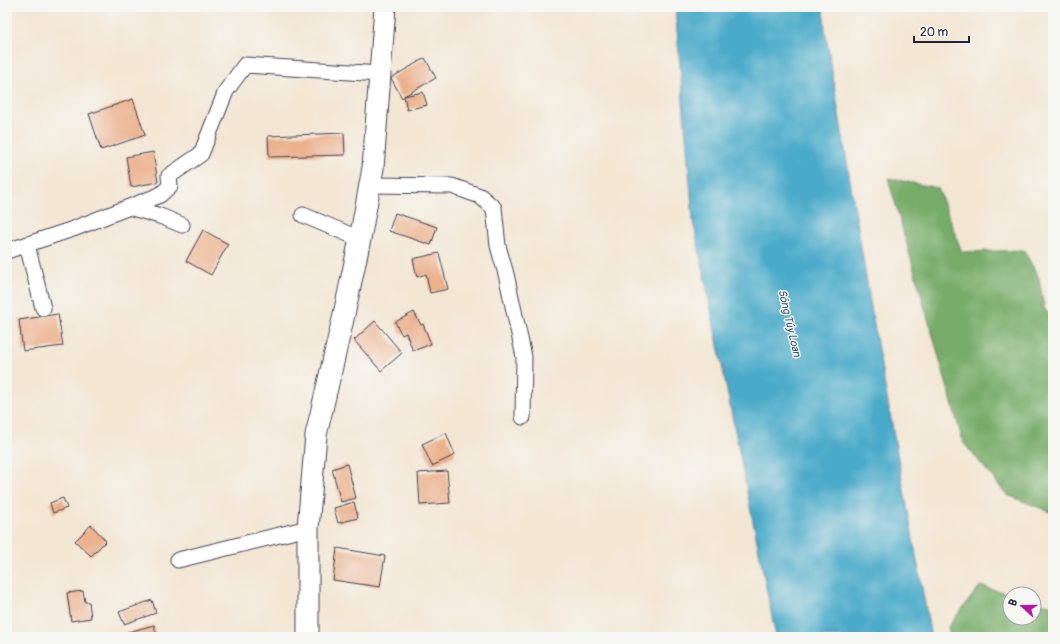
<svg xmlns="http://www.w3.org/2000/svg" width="1060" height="644" viewBox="0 0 1060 644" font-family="Pangolin,sans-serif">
<rect width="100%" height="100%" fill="#f6f6f2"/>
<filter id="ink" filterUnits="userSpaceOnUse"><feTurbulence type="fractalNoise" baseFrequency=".025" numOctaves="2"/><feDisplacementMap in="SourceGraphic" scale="8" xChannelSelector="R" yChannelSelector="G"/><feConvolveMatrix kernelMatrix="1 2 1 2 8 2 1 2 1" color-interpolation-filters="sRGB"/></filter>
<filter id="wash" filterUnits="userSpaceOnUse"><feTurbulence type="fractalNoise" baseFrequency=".012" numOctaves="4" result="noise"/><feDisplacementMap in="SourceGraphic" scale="16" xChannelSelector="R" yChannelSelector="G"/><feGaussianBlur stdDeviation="0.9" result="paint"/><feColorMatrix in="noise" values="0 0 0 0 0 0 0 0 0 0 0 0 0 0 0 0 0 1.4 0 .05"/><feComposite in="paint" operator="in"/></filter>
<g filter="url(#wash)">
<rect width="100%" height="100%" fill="#f3e6d3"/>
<path fill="#77ac69" stroke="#4c6752" d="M888 178 938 188 962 252 1024 250 1039 278 1044 308 1053 320V513L1007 495 963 442Z
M980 586 1010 594V618H1034V601L1053 606V637H950L948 627Z"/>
<path fill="#4aaac9" stroke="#366682" d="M675 7H823L825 29 877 343 931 637H776L693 220Z"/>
<g id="blocks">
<path fill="#ecb18d" d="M425 58 436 78 404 96 423 92 427 105 407 110 404 96 402 98 391 78Z
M133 99 145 135 101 150 89 114Z
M344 133 345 155 269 157 268 136Z
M153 152 158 182 131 187 126 157Z
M395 213 437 227 431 245 389 231Z
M203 230 228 244 211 275 186 261Z
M439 253 448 289 430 293 426 274 417 277 413 259Z
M414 312 421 325 423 324 431 344 413 351 406 333 402 335 395 322Z
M58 314 63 346 23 351 19 320Z
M375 321 402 353 381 371 354 340Z
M446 433 455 455 432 466 422 444Z
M347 464 356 498 341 502 332 469Z
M447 471 450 503 420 505 418 473Z
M63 498 67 508 53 513 50 503Z
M354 502 358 518 338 523 334 508Z
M91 525 106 541 91 556 75 541Z
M337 548 385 556 380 587 333 580Z
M83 591 85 602H89L91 618 71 621 67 593Z
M152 600 156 613 124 624 119 612Z
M154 625 157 637H126L125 633Z"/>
</g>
</g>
<g filter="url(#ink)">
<use href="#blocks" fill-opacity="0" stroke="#413f52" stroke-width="1"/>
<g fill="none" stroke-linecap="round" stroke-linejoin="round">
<defs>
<path id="street" d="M370 185 452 186 480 196 494 208 498 246 506 274 524 357 523 417
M129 207 160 216 182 225
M303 215 360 239
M27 245 43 308
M7 251 73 229 160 195 170 186 169 176 201 154 226 91 245 65 380 74
M178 560 308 528"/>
<path id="secondary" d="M308 637V528L316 435 343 319 360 239 373 168 385 7"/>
</defs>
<use href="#street" stroke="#413f52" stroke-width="17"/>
<use href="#secondary" stroke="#413f52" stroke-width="23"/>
<use href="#street" stroke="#fff" stroke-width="15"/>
<use href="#secondary" stroke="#fff" stroke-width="21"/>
</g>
</g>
<g text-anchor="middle" stroke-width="3" stroke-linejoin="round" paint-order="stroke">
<g font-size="11" font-style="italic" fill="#325874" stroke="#f6f6f2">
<text transform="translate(790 323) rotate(77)" y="4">Sông Túy Loan</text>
</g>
</g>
<rect width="1060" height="644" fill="none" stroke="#f6f6f2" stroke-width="24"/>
<g transform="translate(1022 606) rotate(291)"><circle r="19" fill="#f6f6f2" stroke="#a1a1a9"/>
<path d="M0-3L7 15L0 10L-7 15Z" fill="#b5179e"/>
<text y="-6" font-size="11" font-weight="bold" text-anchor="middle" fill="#22223b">B</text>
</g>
<path d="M914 36v6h55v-6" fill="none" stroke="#22223b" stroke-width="2"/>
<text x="920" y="36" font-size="12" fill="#22223b" stroke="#f6f6f2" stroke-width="3" paint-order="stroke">20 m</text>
</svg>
